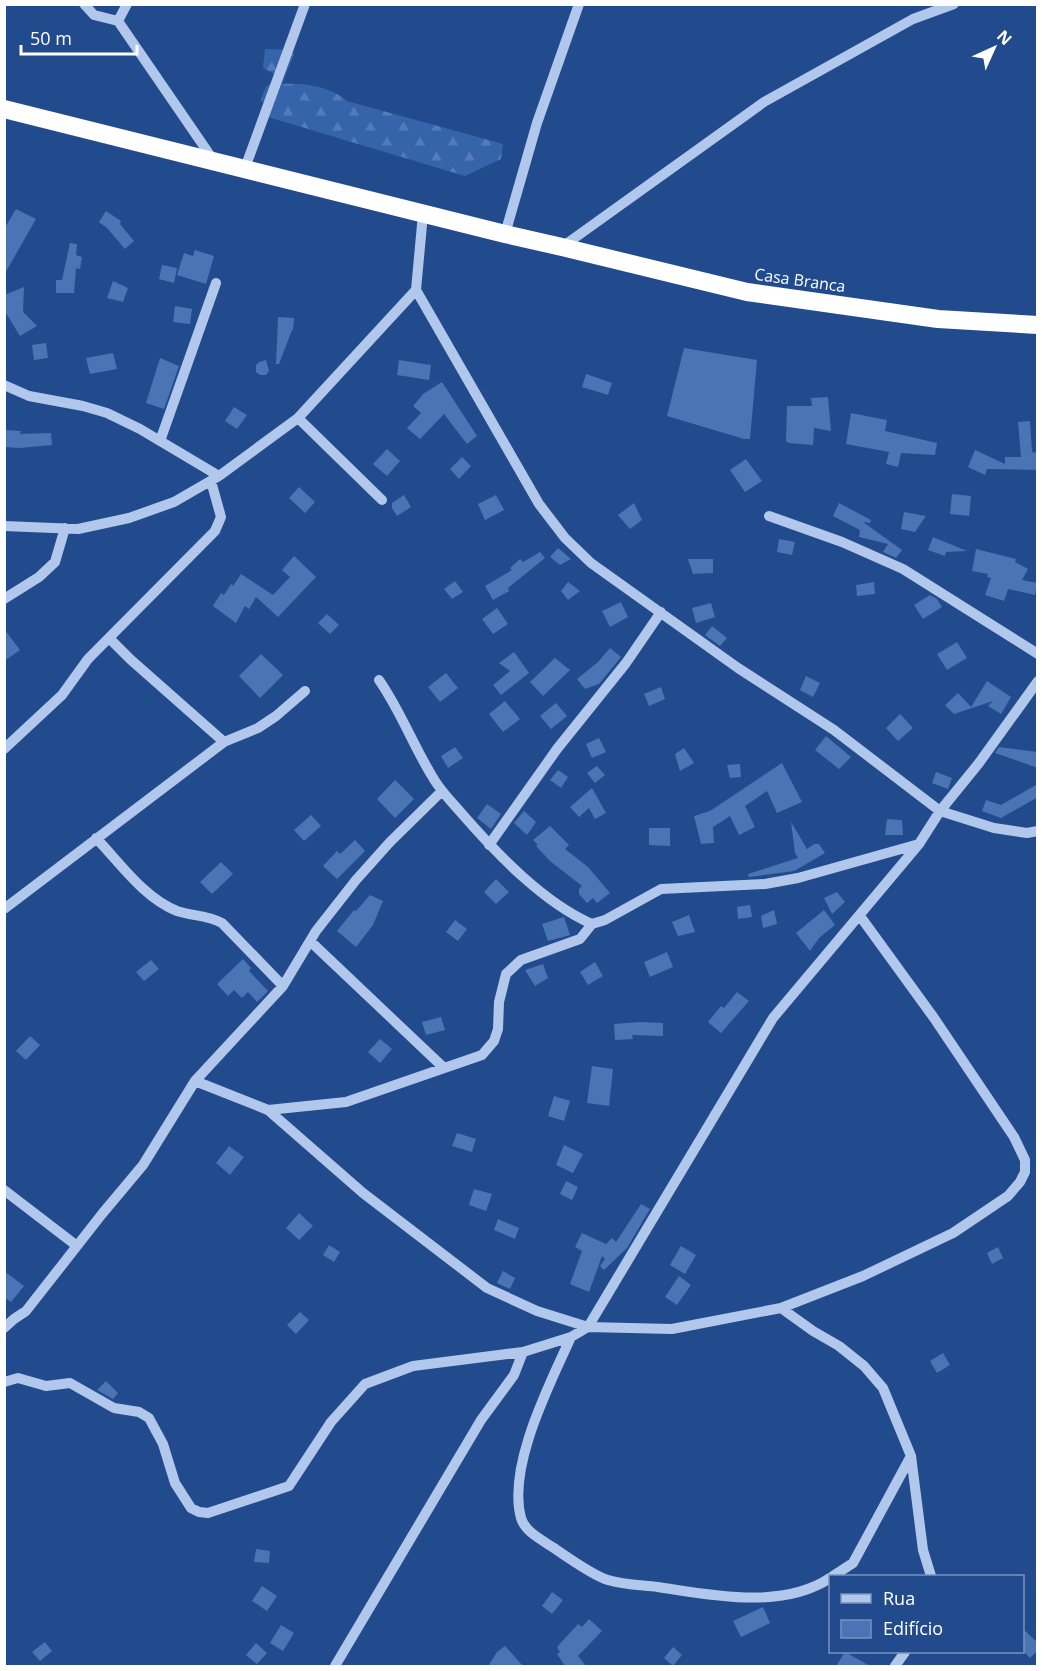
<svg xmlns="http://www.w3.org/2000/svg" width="1042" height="1671" viewBox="0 0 1042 1671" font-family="'Open Sans',sans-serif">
<defs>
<pattern id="forest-firs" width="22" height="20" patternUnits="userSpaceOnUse" patternTransform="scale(1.5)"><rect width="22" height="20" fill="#3664ab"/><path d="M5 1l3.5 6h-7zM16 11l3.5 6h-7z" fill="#547bb8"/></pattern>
</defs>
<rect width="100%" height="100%" fill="#224b8e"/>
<path fill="url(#forest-firs)" d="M265 49 289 50 294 54 282 84C304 83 330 86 347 101L503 144 501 159 465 176 268 117 272 105 260 101 266 87 271 83 274 74 263 68Z"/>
<path fill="#4b74b5" d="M16 209 36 219 4 275V229Z
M106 211 121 221 120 224 134 241 125 249 107 228 99 222Z
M70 243 77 244 76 255 82 257 80 269 76 268 74 293H56V280H62Z
M195 250 214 256 206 284 177 275 184 253 193 256Z
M162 265 177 268 174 283 159 279Z
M113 281 128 288 123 302 107 298Z
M24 287 23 312 37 326 20 336 4 310V295Z
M175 306 192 309 190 324 173 322Z
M278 317 294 318 293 330H292L279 364H276Z
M46 343 48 358 34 360 32 345Z
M684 348 757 360 750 439H744L667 416Z
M113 353 117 369 90 374 86 358Z
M160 358 179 366 164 409 146 403Z
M266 360 269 371 266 375H260L256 372V365L259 362Z
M399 360 431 365 429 380 397 375Z
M586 374 612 383 608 395 582 387Z
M442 382 477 436 467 444 444 414 420 439 407 428 421 413 413 406 423 394Z
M828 397 831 431 814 428 813 445 789 443 786 441 787 406H812L811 398Z
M234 407 247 415 237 429 225 421Z
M851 413 887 420 885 431 937 443 935 455 901 453 898 467 886 464 889 452 846 444Z
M1030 421 1032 452 1038 453V470L987 469 985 475 968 467 975 450 1005 464V457H1021L1018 422Z
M4 430 21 431 20 434 51 433 52 445 19 448 4 447Z
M387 449 400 461 387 476 373 464Z
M462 457 471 466 459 479 450 469Z
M746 459 762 481 745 492 730 470Z
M299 487 315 502 305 513 289 498Z
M952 494 971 496 969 516 950 514Z
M404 495 411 507 397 516 392 508V503Z
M496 495 504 510 485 520 478 504Z
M634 503 642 520 630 529 618 515Z
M839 503 871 520 870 523 863 522 902 550 896 558 883 552 888 544 859 537 860 530 833 516Z
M904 512 926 516 915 532 901 529Z
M933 537 967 551 946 552 945 556 928 550Z
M779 539 795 542 792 555 777 552Z
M558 548 571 559 560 565 550 557Z
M976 549 1016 559 1015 562 1028 569 1022 580 1037 583 1035 595 1008 589 1004 601 985 595 991 578 987 577 988 574 972 571Z
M540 552 545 558 508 588 509 591 493 600 485 586 512 570 510 568 520 559 523 562Z
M294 556 316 577 278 617 256 597 249 609 245 606 236 623 213 606 221 593 224 595 231 584 233 586 241 574 273 595 290 577 282 570Z
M688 559H713V573L693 574Z
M455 581 463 592 452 599 444 589Z
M568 582 580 591 568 600 561 591Z
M874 582 875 594 857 596 856 585Z
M930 595 937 599 942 607 923 619 914 605Z
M621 602 628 617 610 627 602 611Z
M711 603 715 617 696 623 692 608Z
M497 608 508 624 493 634 482 619Z
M327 614 339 625 330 634 318 623Z
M712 626 727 638 720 646 705 635Z
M4 629 20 650 4 661Z
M957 642 967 658 947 670 937 654Z
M610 648 621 657 599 684 585 689 577 679 598 662Z
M514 652 529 673 501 695 493 685 510 671 499 663Z
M261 654 283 675 260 698 239 676Z
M555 658 570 670 543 696 530 682Z
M446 673 458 688 440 702 428 687Z
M806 676 820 683 813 697 800 690Z
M987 681 1011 697 1001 714 988 706 993 701 954 714 945 705 958 693 971 707Z
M661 687 665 699 649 706 644 694Z
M505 701 520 719 503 732 489 714Z
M556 703 567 716 551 729 540 716Z
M900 714 913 728 898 741 886 728Z
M826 736 851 757 839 769 815 750Z
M599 738 606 752 592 758 586 744Z
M455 747 463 758 448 768 441 756Z
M999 747 1038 752V768L995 753Z
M684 748 694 763 680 771 675 754Z
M782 763 802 802 777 813 767 791 745 806 755 827 739 835 730 816 713 827 714 843 701 844 694 816 710 811Z
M740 764 741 777 730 778 727 765Z
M597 766 605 775 595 783 587 773Z
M558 770 568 777 561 788 550 780Z
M936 772 952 778 948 789 932 783Z
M395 780 414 799 395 818 377 799Z
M1036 785 1038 797 1001 818 982 811 986 800 1001 805Z
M592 788 606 813 595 819 589 808 579 817 570 807Z
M487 804 501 814 491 829 477 818Z
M524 811 536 822 527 835 514 823Z
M311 815 321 826 304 841 294 830Z
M887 819 902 820 903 835H885Z
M791 822 807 849 814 844H819L825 853 794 871 749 877 748 874 798 858 795 853Z
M550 826 569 845 565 849 588 867 610 893 597 903 593 898 587 903 579 894V889L582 886 550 861 536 846 538 845 533 840Z
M649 828H670V846L649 845Z
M355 840 365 851 337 879 323 866 337 851 340 854Z
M221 862 233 874 212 894 200 882Z
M496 879 509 892 496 904 484 892Z
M837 892 845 902 832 914 824 898Z
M370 895 383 901 373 925 356 947 337 931 354 910 356 911Z
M750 905 752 917 738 919 737 907Z
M774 910 777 924 763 928 761 916Z
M824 910 835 925 819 938 810 951 796 933Z
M689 915 695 932 678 936 672 922Z
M564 917 570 935 548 941 542 924Z
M455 920 467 929 458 941 446 932Z
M667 952 673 967 650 977 644 962Z
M243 959 251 968 249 971 268 991 257 1002 248 992 242 998 234 990 228 996 217 984Z
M151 960 159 969 144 981 136 972Z
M595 962 603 976 588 985 580 972Z
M543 964 548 978 535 986 525 970Z
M737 992 749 1001 721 1033 708 1022 721 1006 724 1008Z
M441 1017 445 1030 426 1035 422 1022Z
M639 1022 663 1023V1036L632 1035 633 1039 615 1040 614 1024Z
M30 1036 40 1045 26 1060 16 1051Z
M380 1039 392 1049 380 1063 368 1052Z
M592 1066 613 1069 609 1106 587 1103Z
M554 1096 570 1101 564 1121 548 1116Z
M457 1133 476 1139 472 1152 452 1146Z
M564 1145 583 1154 573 1173 556 1165Z
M229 1146 244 1157 230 1175 216 1163Z
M566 1181 578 1187 572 1200 560 1194Z
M474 1189 492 1194 486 1211 469 1205Z
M641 1204 650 1209 627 1248 604 1270 600 1266 605 1259 602 1256 589 1292 570 1284 582 1251 575 1247 582 1233 606 1244 612 1238 616 1242Z
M299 1213 313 1226 299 1240 286 1228Z
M498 1219 519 1228 515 1239 494 1230Z
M329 1245 340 1252 334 1262 323 1255Z
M681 1246 696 1255 685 1274 670 1265Z
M998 1247 1003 1258 992 1264 987 1253Z
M4 1271 24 1286 11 1302 4 1297Z
M503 1271 515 1278 510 1289 497 1283Z
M679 1276 691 1285 677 1305 665 1297Z
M300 1312 309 1320 296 1334 287 1325Z
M943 1353 950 1365 937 1373 930 1361Z
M106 1381 118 1393 113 1399 97 1390Z
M256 1549 270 1551 269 1563 254 1562Z
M262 1586 277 1596 267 1611 252 1601Z
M552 1592 563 1600 552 1614 542 1606Z
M763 1607 770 1623 741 1637 733 1621Z
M589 1619 602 1631 578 1656 586 1666H565L557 1654 560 1652 557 1647 578 1624 582 1627Z
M281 1625 294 1633 283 1651 270 1643Z
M1023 1629 1038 1643V1650L1030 1658 1023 1651Z
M45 1642 52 1651 40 1661 32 1652Z
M256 1643 267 1653 257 1664 246 1655Z
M505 1646 523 1666H488L497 1652Z
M673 1647 682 1655 673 1666 664 1658Z
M845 1652 870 1666H836Z"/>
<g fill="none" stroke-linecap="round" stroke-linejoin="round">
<path stroke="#b1c8ec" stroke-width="10" d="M84 4 94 15 118 21 214 161
M118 21 127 4
M245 168 305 4
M505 234 537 123 579 4
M562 247 764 102 913 19 954 4
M416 290 539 504 565 538 591 563 738 668 834 730 940 811 994 828 1027 833 1038 831
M4 385 29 396 83 406 107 413 140 429 219 476
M298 418 382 500
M160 441 216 283
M769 516 842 542 903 569 1038 654
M4 526 78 529 129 518 174 502 219 476 298 418 416 290 423 214
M4 599 39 577 55 562 65 528
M379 680C400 710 413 745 432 776 440 791 453 803 463 815 498 855 544 903 592 924L605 920 661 889 765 884 798 878 919 844
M224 742 258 728 276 716 305 691
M4 749 62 695 88 659 215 531 221 517 211 481
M96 838C120 863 144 898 177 911 192 916 208 915 222 923L283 986
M489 845 557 749 626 663 661 612
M4 909 224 742 130 659 109 638
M310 941 444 1068
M195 1081 268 1110 346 1102 482 1055 494 1041 498 1029 499 1002 506 974 521 960 580 939 592 924
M268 1110 363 1193 487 1288 537 1311 588 1327 672 1329 781 1308 863 1276 953 1233 1008 1196 1020 1182 1025 1172V1160L1014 1137 934 1018 860 916
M4 1190 77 1246
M781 1308 813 1331 839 1346 864 1366 883 1388 911 1456 923 1550 931 1576
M4 1328 14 1319 26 1311 102 1214 143 1165 195 1081 283 986 316 931 356 880 390 842 442 791
M571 1337C550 1384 507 1466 521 1518 525 1532 542 1540 554 1548 567 1557 594 1576 608 1580 624 1585 642 1585 658 1587 711 1595 782 1610 830 1578
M4 1382 18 1378 46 1386 70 1383 114 1408 139 1412 149 1418 163 1444 175 1483 191 1508 199 1512 208 1513 289 1486 331 1422 365 1384 413 1366 523 1352
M833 1576 853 1563 911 1456
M335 1666 481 1420 514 1375 523 1352 571 1337 588 1327 773 1018 919 844 940 811 979 763 1038 681
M895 1666 905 1652"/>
<path stroke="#fff" stroke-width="18" d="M4 109 505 234 562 247 747 292 938 319 1038 325"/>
</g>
<g text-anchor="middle" stroke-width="5" stroke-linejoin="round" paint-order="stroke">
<g font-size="16" fill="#fff" stroke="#224b8e">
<text transform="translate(800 280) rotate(8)" y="6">Casa Branca</text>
</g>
</g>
<rect width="1042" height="1671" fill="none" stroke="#ffffff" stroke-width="12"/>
<rect x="829" y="1575" width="195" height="78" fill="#224b8e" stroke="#7a93bb" stroke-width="1.5"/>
<rect x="841" y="1594" width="30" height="9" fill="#b1c8ec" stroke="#7a93bb" stroke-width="1.5"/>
<text x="883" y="1605" font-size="18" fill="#ffffff">Rua</text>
<rect x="841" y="1620" width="30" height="18" fill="#4b74b5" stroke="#7a93bb" stroke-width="1.5"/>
<text x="883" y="1635" font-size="18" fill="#ffffff">Edifício</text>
<g transform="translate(994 48) rotate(45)" stroke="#224b8e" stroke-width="4.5" paint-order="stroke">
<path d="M0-4.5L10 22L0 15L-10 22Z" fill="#ffffff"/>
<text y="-9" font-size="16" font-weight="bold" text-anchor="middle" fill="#ffffff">N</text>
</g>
<path d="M21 45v9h116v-9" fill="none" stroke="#ffffff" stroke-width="3"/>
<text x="30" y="45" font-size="18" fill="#ffffff" stroke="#224b8e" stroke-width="4.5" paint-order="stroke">50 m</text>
</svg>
